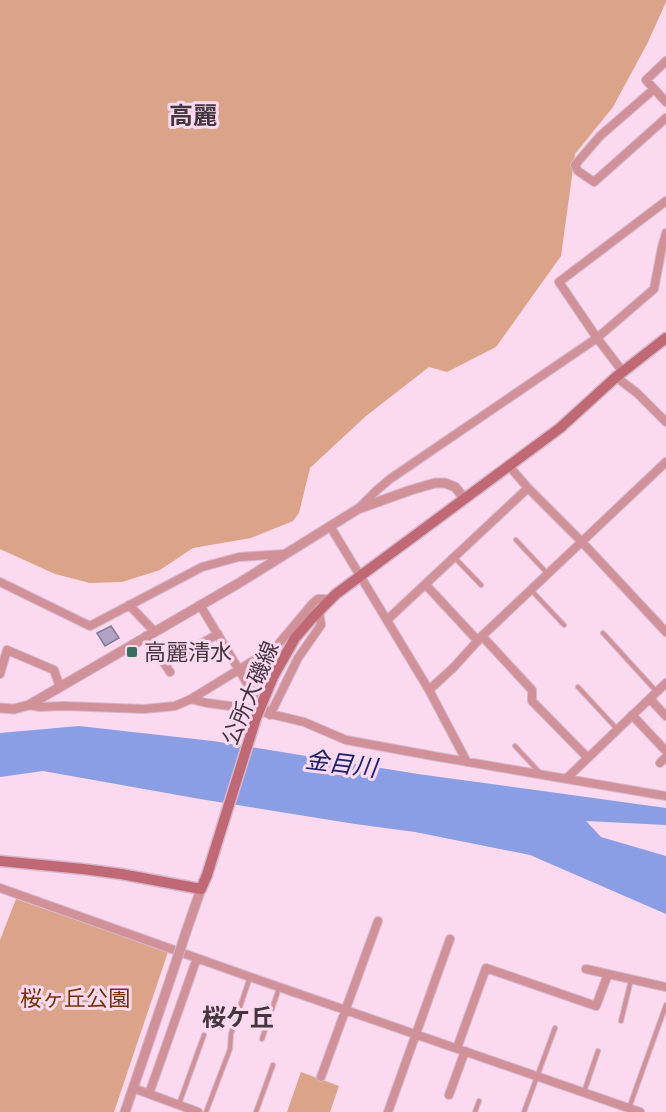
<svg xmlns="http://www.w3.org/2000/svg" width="666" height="1112" viewBox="0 0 666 1112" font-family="'Titillium Web','Noto Sans JP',sans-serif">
<rect width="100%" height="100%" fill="#fbd9ef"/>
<path fill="#dba489" d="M0 0H666V2L647 44 613 107 575 154 561 256 496 347 447 372 429 367 366 416 310 468 299 513 293 521 251 538 193 548 160 570 122 582 90 583 55 574 0 549Z
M16 899 168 952 114 1112H0V940Z
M301 1072 339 1086 330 1112H287Z"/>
<path fill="#8a9ee5" d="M79 726 213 741 418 774 666 808V825L586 821 601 837 666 856V914L530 855 415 832 355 824 200 799 43 771 0 777V733Z"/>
<path fill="#b1a3c3" stroke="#877a97" stroke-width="1.5" d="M111 626 119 638 105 646 97 633Z"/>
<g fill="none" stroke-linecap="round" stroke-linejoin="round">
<defs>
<path id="service" d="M516 540 547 573
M455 558 481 585
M531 590 564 625
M603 633 656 691
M578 687 617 729
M515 746 541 774
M621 1021 631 980
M262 1039 279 988
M584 1092 598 1051
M179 1104 204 1035
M629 1108 666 1005
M206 1112 230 1049 231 1034 250 977
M256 1112 273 1065
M475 1112 479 1101
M524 1112 555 1028"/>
<path id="minor" d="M666 61 646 80 666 102
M654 89 600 136 575 165 578 171 594 182 666 118
M623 372 597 338 559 282 666 201
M616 377 637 393 666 422
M509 466 528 488 582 542 666 632
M359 508 377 490 390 479 597 338 654 289 662 247 666 233
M330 526 429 690 454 667 482 636 666 462
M0 582 90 626 202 567 239 557 284 554
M426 585 478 641
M129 605 154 631
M200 605 254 695 270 715 298 658 321 625 319 611
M387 620 528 488
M146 636 170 672
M482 636 532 690V701L588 758
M182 654 218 634
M0 674 7 650 54 670 60 687
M429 690 467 762
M191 699 276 647 313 603 318 599H331
M650 699 666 716
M29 705 40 707 64 706 144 709 175 706 191 699 207 703 245 708 304 722 346 740 439 757 666 796
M632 715 666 751
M660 763 666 757
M567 778 666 683
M0 888 250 977 640 1112
M586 969 666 987
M457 1048 486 968 596 1006 608 974
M321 1077 378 921
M133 1088 198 1112
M149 1094 197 958
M449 1095 465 1051
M388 1112 450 939"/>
<path id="tertiary" d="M0 708 14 709 29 705 239 583 358 509 411 490 435 483H445L455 487 465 499
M186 932 201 889
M125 1112 172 974"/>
<path id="secondary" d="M273 677 295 638 315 615 336 594 560 428 616 377 666 338
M0 861 83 869 121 874 201 889 207 875"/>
</defs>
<use href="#service" stroke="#d6b8cc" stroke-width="6"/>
<use href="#minor" stroke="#d6b8cc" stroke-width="10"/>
<use href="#tertiary" stroke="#d6b8cc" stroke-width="11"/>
<use href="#secondary" stroke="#d6b8cc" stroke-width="13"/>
<use href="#service" stroke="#d09298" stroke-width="4"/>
<use href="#minor" stroke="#d09298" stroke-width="8"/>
<use href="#tertiary" stroke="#d09298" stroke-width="9"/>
<use href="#secondary" stroke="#c06874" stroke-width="10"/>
<defs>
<path id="tertiary-bridge" d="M172 974 186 932"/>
<path id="secondary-bridge" d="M207 875 256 718 273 677"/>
</defs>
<use href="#tertiary-bridge" stroke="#d6b8cc" stroke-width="11" stroke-linecap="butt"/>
<use href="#secondary-bridge" stroke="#d6b8cc" stroke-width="13" stroke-linecap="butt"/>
<use href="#tertiary-bridge" stroke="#d09298" stroke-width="9"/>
<use href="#secondary-bridge" stroke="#c06874" stroke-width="10"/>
</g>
<rect fill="#33715d" stroke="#fbd9ef" stroke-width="2" x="126" y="646" width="12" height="12" rx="3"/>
<g text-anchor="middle" stroke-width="6" stroke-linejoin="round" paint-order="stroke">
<g font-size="22" fill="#43363e" stroke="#fbd9ef" text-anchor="start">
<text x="144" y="660">高麗清水</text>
</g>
<g font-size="22" fill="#43363e" stroke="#fbd9ef">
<text transform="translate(250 693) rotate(-67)" y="8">公所大磯線</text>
</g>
<g font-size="22" fill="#763105" stroke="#fbd9ef">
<text x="75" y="1006">桜ヶ丘公園</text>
</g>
<g font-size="24" font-weight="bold" fill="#43363e" stroke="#fbd9ef">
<text x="193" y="124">高麗</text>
<text x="238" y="1026">桜ケ丘</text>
</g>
<g font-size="24" font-style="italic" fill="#1b2273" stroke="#fbd9ef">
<text transform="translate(341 764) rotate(7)" y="8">金目川</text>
</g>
</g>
</svg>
